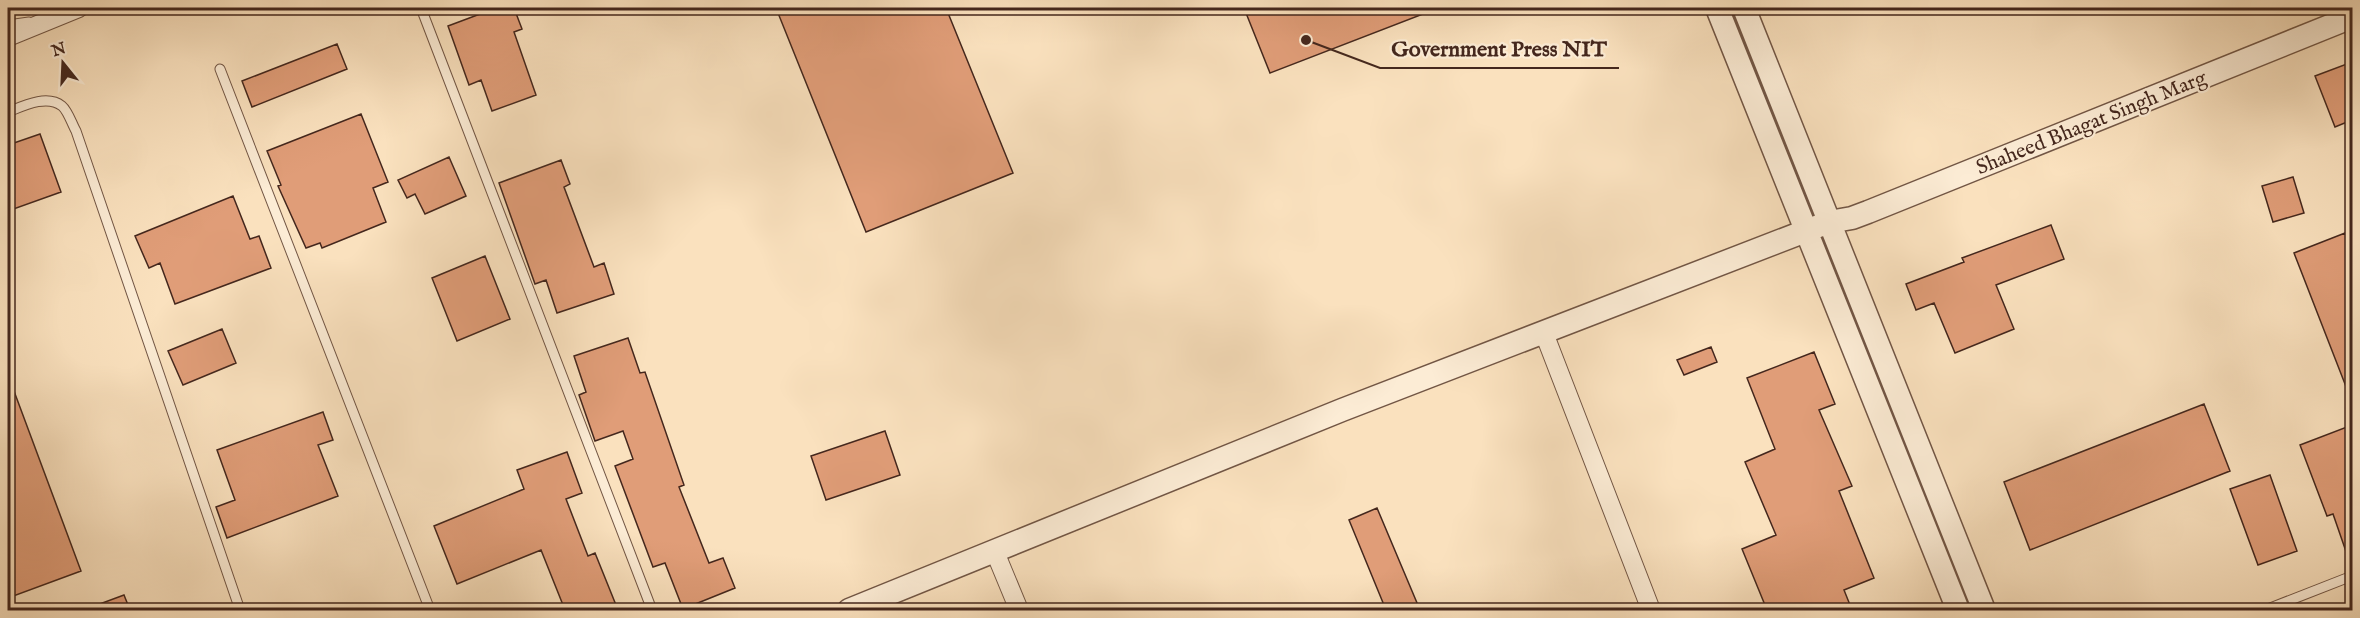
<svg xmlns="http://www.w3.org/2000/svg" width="2360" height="618" viewBox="0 0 2360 618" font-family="'IM FELL English',serif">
<rect width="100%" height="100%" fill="#fae1be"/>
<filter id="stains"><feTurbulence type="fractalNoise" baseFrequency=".00333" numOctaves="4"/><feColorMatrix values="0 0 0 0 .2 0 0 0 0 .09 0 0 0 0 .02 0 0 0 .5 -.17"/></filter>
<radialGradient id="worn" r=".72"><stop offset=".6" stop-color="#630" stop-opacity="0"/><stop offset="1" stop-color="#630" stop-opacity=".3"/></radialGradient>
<path fill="#e09d78" stroke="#44271d" stroke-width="1.5" d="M496 8H514L522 29 514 32 536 95 492 111 481 80 469 85 448 26Z
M791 8H946L1013 173 866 232 778 13Z
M1244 8H1436V9L1270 73Z
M337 44 347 69 252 107 242 81Z
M2352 62V120L2335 127 2315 76Z
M361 114 388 182 373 188 386 222 322 248 320 243 306 248 278 186 281 185 267 151Z
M40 134 61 192 8 211V145Z
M449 157 466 196 425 214 415 194 407 198 398 180Z
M561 160 570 184 564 187 594 267 604 263 614 294 557 313 546 280 535 284 499 183Z
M2293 177 2304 213 2273 222 2262 186Z
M233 196 250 239 259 236 271 268 175 304 160 263 149 268 135 236Z
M2051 225 2064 259 1996 285 2014 329 1955 353 1934 303 1916 310 1906 284 1964 262 1962 258Z
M2345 233 2352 252V402L2294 253Z
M485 256 510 319 457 341 432 278Z
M222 329 236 363 183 385 168 351Z
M628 338 640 373 645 372 684 485 679 487 709 563 723 558 735 588 683 609 665 563 653 567 615 466 633 459 623 431 595 441 579 395 586 392 574 356Z
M1711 347 1717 362 1684 375 1677 360Z
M1814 352 1835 404 1819 410 1852 486 1839 491 1874 578 1844 590 1852 610H1767L1742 549 1776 535 1745 462 1775 449 1747 378Z
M8 375 81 571 8 598Z
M2204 404 2230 471 2030 550 2004 482Z
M323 412 333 440 318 445 338 496 227 538 216 507 235 500 217 450Z
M2352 425V563H2350L2333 514 2327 516 2300 445Z
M885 431 900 475 826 500 811 456Z
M567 452 582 493 566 499 588 556 595 553 618 610H565L541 550 457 584 434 526 524 489 517 470Z
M2270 475 2297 551 2258 565 2230 489Z
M1377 508 1420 610H1386L1349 520Z
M124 595 130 610H87L86 609Z"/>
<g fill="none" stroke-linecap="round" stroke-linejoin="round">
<defs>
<path id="service" d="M421 8 652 610
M8 25 29 22
M220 69 430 610
M8 112C23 106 47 94 62 106 68 111 72 124 76 131L240 610
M2265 610 2352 576"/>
<path id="minor" d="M8 37 79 8
M1544 333 1651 610
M995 552 1019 610"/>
<path id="tertiary" d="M1717 8 1958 610
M1744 8 1984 610
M849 610 1342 410 1829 222 1852 218 1868 212 2352 17"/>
</defs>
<use href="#service" stroke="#725645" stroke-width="11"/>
<use href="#minor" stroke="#725645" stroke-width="20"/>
<use href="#tertiary" stroke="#725645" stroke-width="25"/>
<use href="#service" stroke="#fcecd5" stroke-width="9"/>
<use href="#minor" stroke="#fcecd5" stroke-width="18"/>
<use href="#tertiary" stroke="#fcecd5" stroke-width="22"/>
</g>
<g text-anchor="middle" stroke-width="4.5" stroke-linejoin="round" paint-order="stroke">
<g font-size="21" fill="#44271d" stroke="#fcecd5">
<text transform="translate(2091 122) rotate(-22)" y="7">Shaheed Bhagat Singh Marg</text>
</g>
</g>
<path fill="none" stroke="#44271d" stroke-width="2" d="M1306 40L1380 68H1619"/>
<circle fill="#44271d" stroke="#fcecd5" stroke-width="2" cx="1306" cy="40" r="6"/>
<g font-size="22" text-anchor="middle" font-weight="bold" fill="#44271d" stroke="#fcecd5" stroke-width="4.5" stroke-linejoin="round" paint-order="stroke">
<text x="1499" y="56">Government Press NIT</text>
</g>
<rect width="2360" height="618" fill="none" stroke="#fae1be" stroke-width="30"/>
<rect x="9" y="9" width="2342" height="600" fill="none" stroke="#44271d" stroke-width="3"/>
<rect x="15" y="15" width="2330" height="588" fill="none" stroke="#44271d" stroke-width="1.5"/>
<g transform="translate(63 63) rotate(342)" stroke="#fcecd5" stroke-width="4.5" paint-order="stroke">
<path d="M0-4.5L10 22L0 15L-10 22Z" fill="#44271d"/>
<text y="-9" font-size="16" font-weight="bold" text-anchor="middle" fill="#44271d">N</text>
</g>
<rect width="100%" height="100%" filter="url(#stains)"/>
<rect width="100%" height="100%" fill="url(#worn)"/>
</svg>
